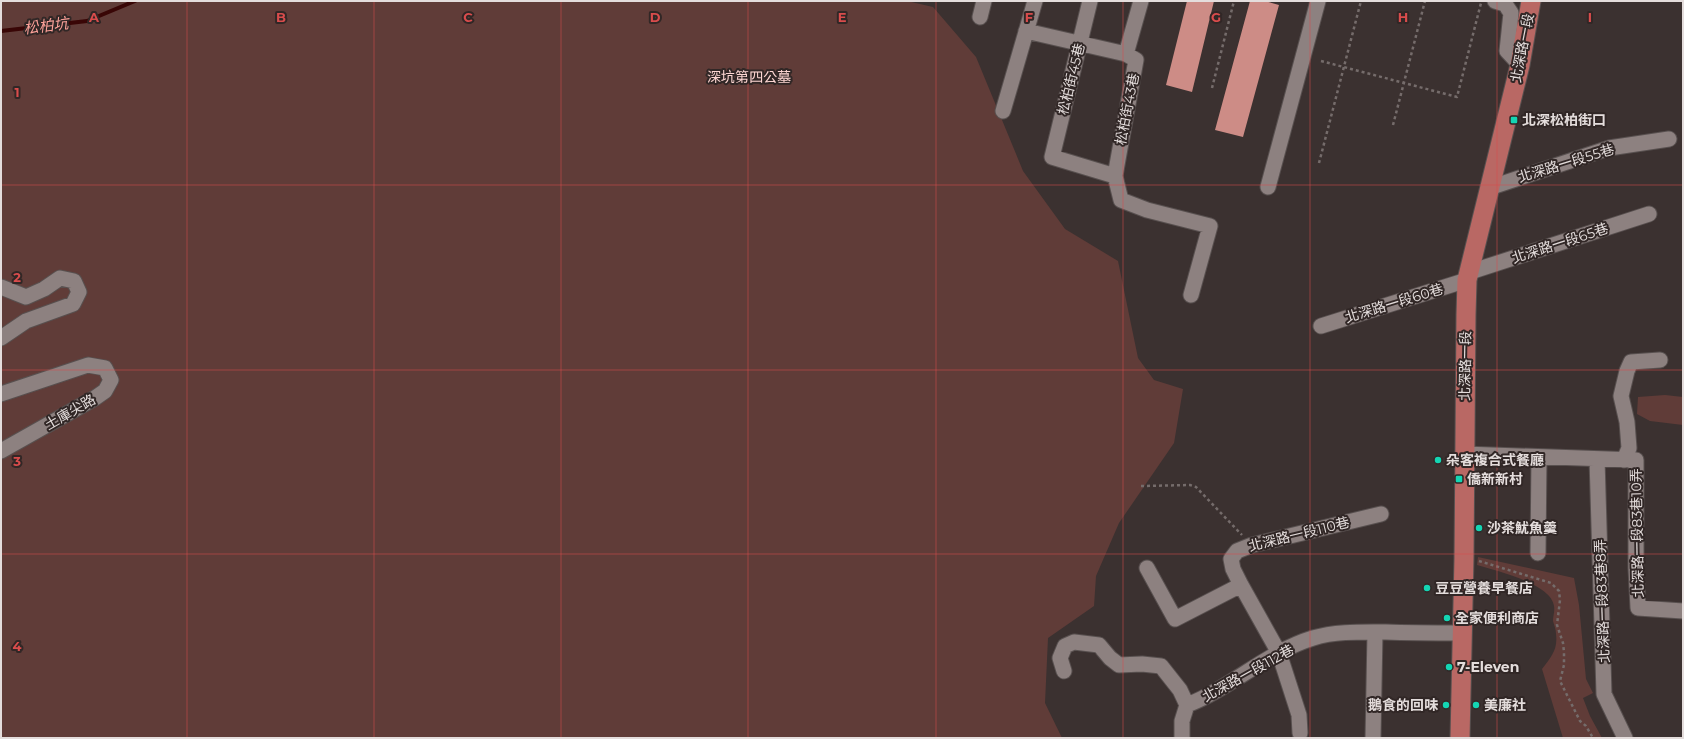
<svg xmlns="http://www.w3.org/2000/svg" width="1684" height="739" viewBox="0 0 1684 739" font-family="Montserrat,'Noto Sans TC',sans-serif">
<rect width="100%" height="100%" fill="#3b3130"/>
<path fill="#603c38" d="M1 1H907L933 7 976 57 1023 171 1065 229 1118 261 1138 358 1154 380 1183 389 1174 443 1119 523 1096 576 1094 606 1048 638 1045 703 1062 738H1Z
M1665 395 1683 397V425L1650 421 1637 414 1638 397Z
M1478 557 1574 578 1579 605 1586 679 1593 693 1583 698 1590 716 1602 738H1563L1542 669C1551 657 1558 650 1556 634 1556 629 1554 625 1553 621 1553 616 1555 611 1554 606 1551 583 1496 571 1477 565Z"/>
<g fill="none" stroke-linecap="round" stroke-linejoin="round">
<path stroke="#390606" stroke-width="4" d="M1 31 87 21 135 1"/>
</g>
<path fill="#cd8c86" d="M1187 1H1214L1192 92 1166 85Z
M1250 1H1265L1279 5 1243 137 1215 130Z"/>
<g fill="none" stroke-linecap="round" stroke-linejoin="round">
<defs>
<path id="minor" d="M1090 1 1052 157 1115 176
M1141 1 1126 54 1136 60 1115 176 1121 200 1147 210 1210 226 1191 295
M1495 1 1505 4 1511 13 1507 51 1520 65
M980 17 984 1
M1026 31 1126 54
M1003 111 1035 1
M1268 187 1318 1
M1489 188 1609 148 1669 139
M1470 272 1649 214
M1 287 26 297 44 289 60 278 74 281 79 292 73 304 26 321 1 338
M1321 326 1467 280
M1 394 88 365 105 368 111 380 105 391 95 398 1 451
M1464 454 1636 460V568L1638 608 1683 611
M1597 459 1604 694 1625 738
M1624 460 1629 448 1627 422 1621 396 1627 371 1631 362 1660 360
M1538 553 1539 457
M1147 568 1175 619 1241 585
M1064 671 1060 658 1065 646 1074 642 1099 645 1110 658 1119 665 1142 664 1161 666 1180 690 1187 705C1231 688 1267 652 1313 638 1336 631 1362 632 1386 632 1411 633 1436 633 1462 633
M1300 733 1299 715 1279 653 1241 585 1233 569 1231 559 1237 551 1252 545 1381 514
M1182 738V721L1187 705
M1373 738 1375 632"/>
<path id="major" d="M1460 738 1464 558 1466 315 1467 280 1520 65 1531 1"/>
</defs>
<use href="#minor" stroke="#58504f" stroke-width="17"/>
<use href="#major" stroke="#58504f" stroke-width="21"/>
<path stroke="#756c6b" stroke-width="2.5" stroke-dasharray="3 3" stroke-linecap="butt" d="M1321 61 1457 97 1481 3
M1212 88 1234 1
M1393 125 1425 1
M1319 163 1361 1
M1141 486 1190 485 1196 487 1242 535
M1479 561 1551 583 1559 591 1560 600 1557 625 1563 643 1564 652V665L1560 681 1580 721 1586 726 1593 738"/>
<use href="#minor" stroke="#8d8180" stroke-width="15"/>
<use href="#major" stroke="#b96864" stroke-width="19"/>
</g>
<path fill="none" stroke="#d94c4c" stroke-width="1" stroke-opacity="0.55" d="M187 1V738M374 1V738M561 1V738M748 1V738M936 1V738M1123 1V738M1310 1V738M1497 1V738M1 185H1683M1 370H1683M1 554H1683"/>
<g fill="#14d5b3" stroke="#312726" stroke-width="1.5">
<rect x="1510" y="116" width="8" height="8" rx="2"/>
<circle cx="1438" cy="460" r="4"/>
<rect x="1455" y="475" width="8" height="8" rx="2"/>
<circle cx="1479" cy="528" r="4"/>
<circle cx="1427" cy="588" r="4"/>
<circle cx="1447" cy="618" r="4"/>
<circle cx="1449" cy="667" r="4"/>
<circle cx="1446" cy="705" r="4"/>
<circle cx="1476" cy="705" r="4"/>
</g>
<g text-anchor="middle" stroke-width="4" stroke-linejoin="round" paint-order="stroke">
<g font-size="14" fill="#e4dddc" stroke="#312726">
<text transform="translate(1522 48) rotate(-79)" y="5">北深路一段</text>
<text transform="translate(1071 79) rotate(-76)" y="5">松柏街45巷</text>
<text transform="translate(1127 109) rotate(-79)" y="5">松柏街43巷</text>
<text transform="translate(1566 163) rotate(-17)" y="5">北深路一段55巷</text>
<text transform="translate(1560 243) rotate(-18)" y="5">北深路一段65巷</text>
<text transform="translate(1394 303) rotate(-17)" y="5">北深路一段60巷</text>
<text transform="translate(1465 366) rotate(-89)" y="5">北深路一段</text>
<text transform="translate(70 412) rotate(-30)" y="5">土庫尖路</text>
<text transform="translate(1637 533) rotate(-91)" y="5">北深路一段83巷10弄</text>
<text transform="translate(1299 534) rotate(-14)" y="5">北深路一段110巷</text>
<text transform="translate(1602 601) rotate(-92)" y="5">北深路一段83巷8弄</text>
<text transform="translate(1248 673) rotate(-29)" y="5">北深路一段112巷</text>
</g>
<g font-size="14" fill="#fdd6d2" stroke="#312726">
<text x="749" y="82">深坑第四公墓</text>
</g>
<g font-size="14" font-weight="bold" fill="#e4dddc" stroke="#312726" text-anchor="start">
<text x="1522" y="125">北深松柏街口</text>
<text x="1446" y="465">朵客複合式餐廳</text>
<text x="1467" y="484">僑新新村</text>
<text x="1487" y="533">沙茶魷魚羹</text>
<text x="1435" y="593">豆豆營養早餐店</text>
<text x="1455" y="623">全家便利商店</text>
<text x="1457" y="672">7-Eleven</text>
<text x="1438" y="710" text-anchor="end">鵝食的回味</text>
<text x="1484" y="710">美廉社</text>
</g>
<g font-size="15" font-style="italic" fill="#fea29a" stroke="#312726">
<text transform="translate(46 26) rotate(-7)" y="5">松柏坑</text>
</g>
</g>
<g font-size="13" text-anchor="middle" font-weight="bold" fill="#d94c4c" stroke="#312726" stroke-width="4" stroke-linejoin="round" paint-order="stroke">
<text x="94" y="22">A</text>
<text x="281" y="22">B</text>
<text x="468" y="22">C</text>
<text x="655" y="22">D</text>
<text x="842" y="22">E</text>
<text x="1029" y="22">F</text>
<text x="1216" y="22">G</text>
<text x="1403" y="22">H</text>
<text x="1590" y="22">I</text>
<text x="17" y="97">1</text>
<text x="17" y="282">2</text>
<text x="17" y="466">3</text>
<text x="17" y="651">4</text>
</g>
<rect width="1684" height="739" fill="none" stroke="#e4dddc" stroke-width="4"/>
</svg>
